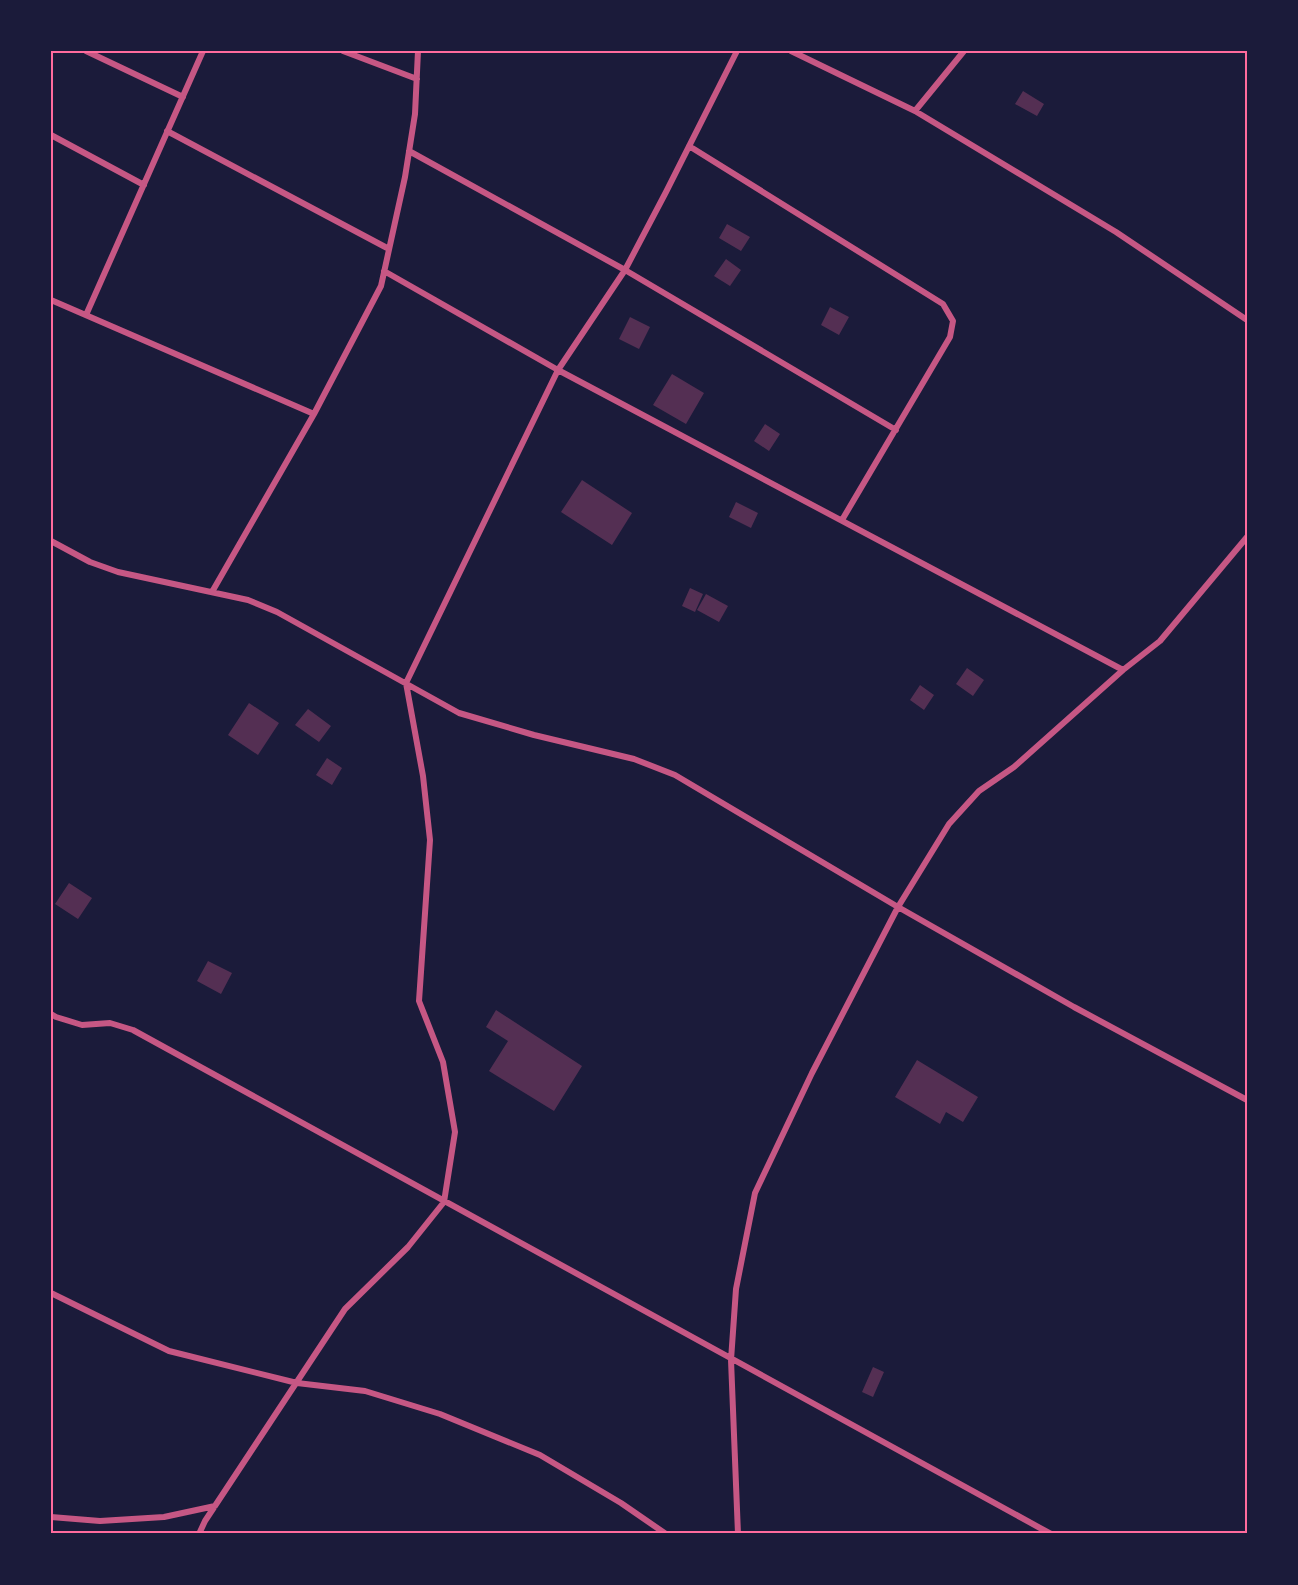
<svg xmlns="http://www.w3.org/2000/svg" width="1298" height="1585" viewBox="0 0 1298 1585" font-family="Roboto,sans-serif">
<rect width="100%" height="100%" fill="#1b1b3a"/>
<path fill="#542f53" d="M1023 91 1044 104 1037 116 1015 104Z
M727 224 750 237 741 251 719 238Z
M726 259 741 270 730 286 714 276Z
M830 307 849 317 839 335 821 325Z
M630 317 650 327 639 349 619 339Z
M672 374 704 393 686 424 653 405Z
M765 424 780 434 769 451 754 441Z
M582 480 632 513 612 545 561 512Z
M736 502 758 513 751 528 729 517Z
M690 588 703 594 695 612 682 606Z
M706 594 728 606 719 622 697 610Z
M967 668 984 680 973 696 956 684Z
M920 685 934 695 924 710 910 700Z
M249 703 279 723 258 755 228 735Z
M308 709 331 726 319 742 295 725Z
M327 758 342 768 332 785 316 775Z
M69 883 92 898 78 919 55 904Z
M208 961 232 973 221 994 197 981Z
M496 1010 582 1066 554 1111 489 1071 508 1041 486 1027Z
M917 1060 978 1097 963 1122 946 1112 940 1124 895 1097Z
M873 1367 884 1372 873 1397 862 1392Z"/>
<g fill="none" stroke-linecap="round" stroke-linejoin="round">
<path stroke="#c65784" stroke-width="6" d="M86 51 183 97
M343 51 417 79
M791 51 915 111 1116 232 1247 320
M915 111 964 51
M167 131 389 249
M51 135 144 185
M689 146 943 304 953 321 950 337 842 520
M409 151 625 270 896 430
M384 271 558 370 1123 670
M51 300 314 414
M86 315 203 51
M51 541 90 562 118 572 248 600 277 612 459 713 534 735 634 759 675 775 898 907 1074 1007 1247 1100
M212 592 314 414 381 286 405 177 415 114 418 51
M51 1014 56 1017 82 1025 110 1023 133 1030 1051 1534
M51 1293 169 1351 297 1383 365 1391 440 1414 540 1455 621 1503 666 1534
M51 1517 100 1521 164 1517 215 1506
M199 1534 205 1521 345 1309 408 1247 444 1202 455 1132 443 1062 419 1001 430 840 423 776 406 683 558 370 625 270 666 192 737 51
M738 1534 731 1360 736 1289 755 1193 812 1073 898 907 949 824 979 791 1014 767 1123 670 1160 641 1247 537"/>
</g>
<rect width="1298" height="1585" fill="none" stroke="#1b1b3a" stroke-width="105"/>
<rect x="52" y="52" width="1194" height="1480" fill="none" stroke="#ff6b9d" stroke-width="2"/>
</svg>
